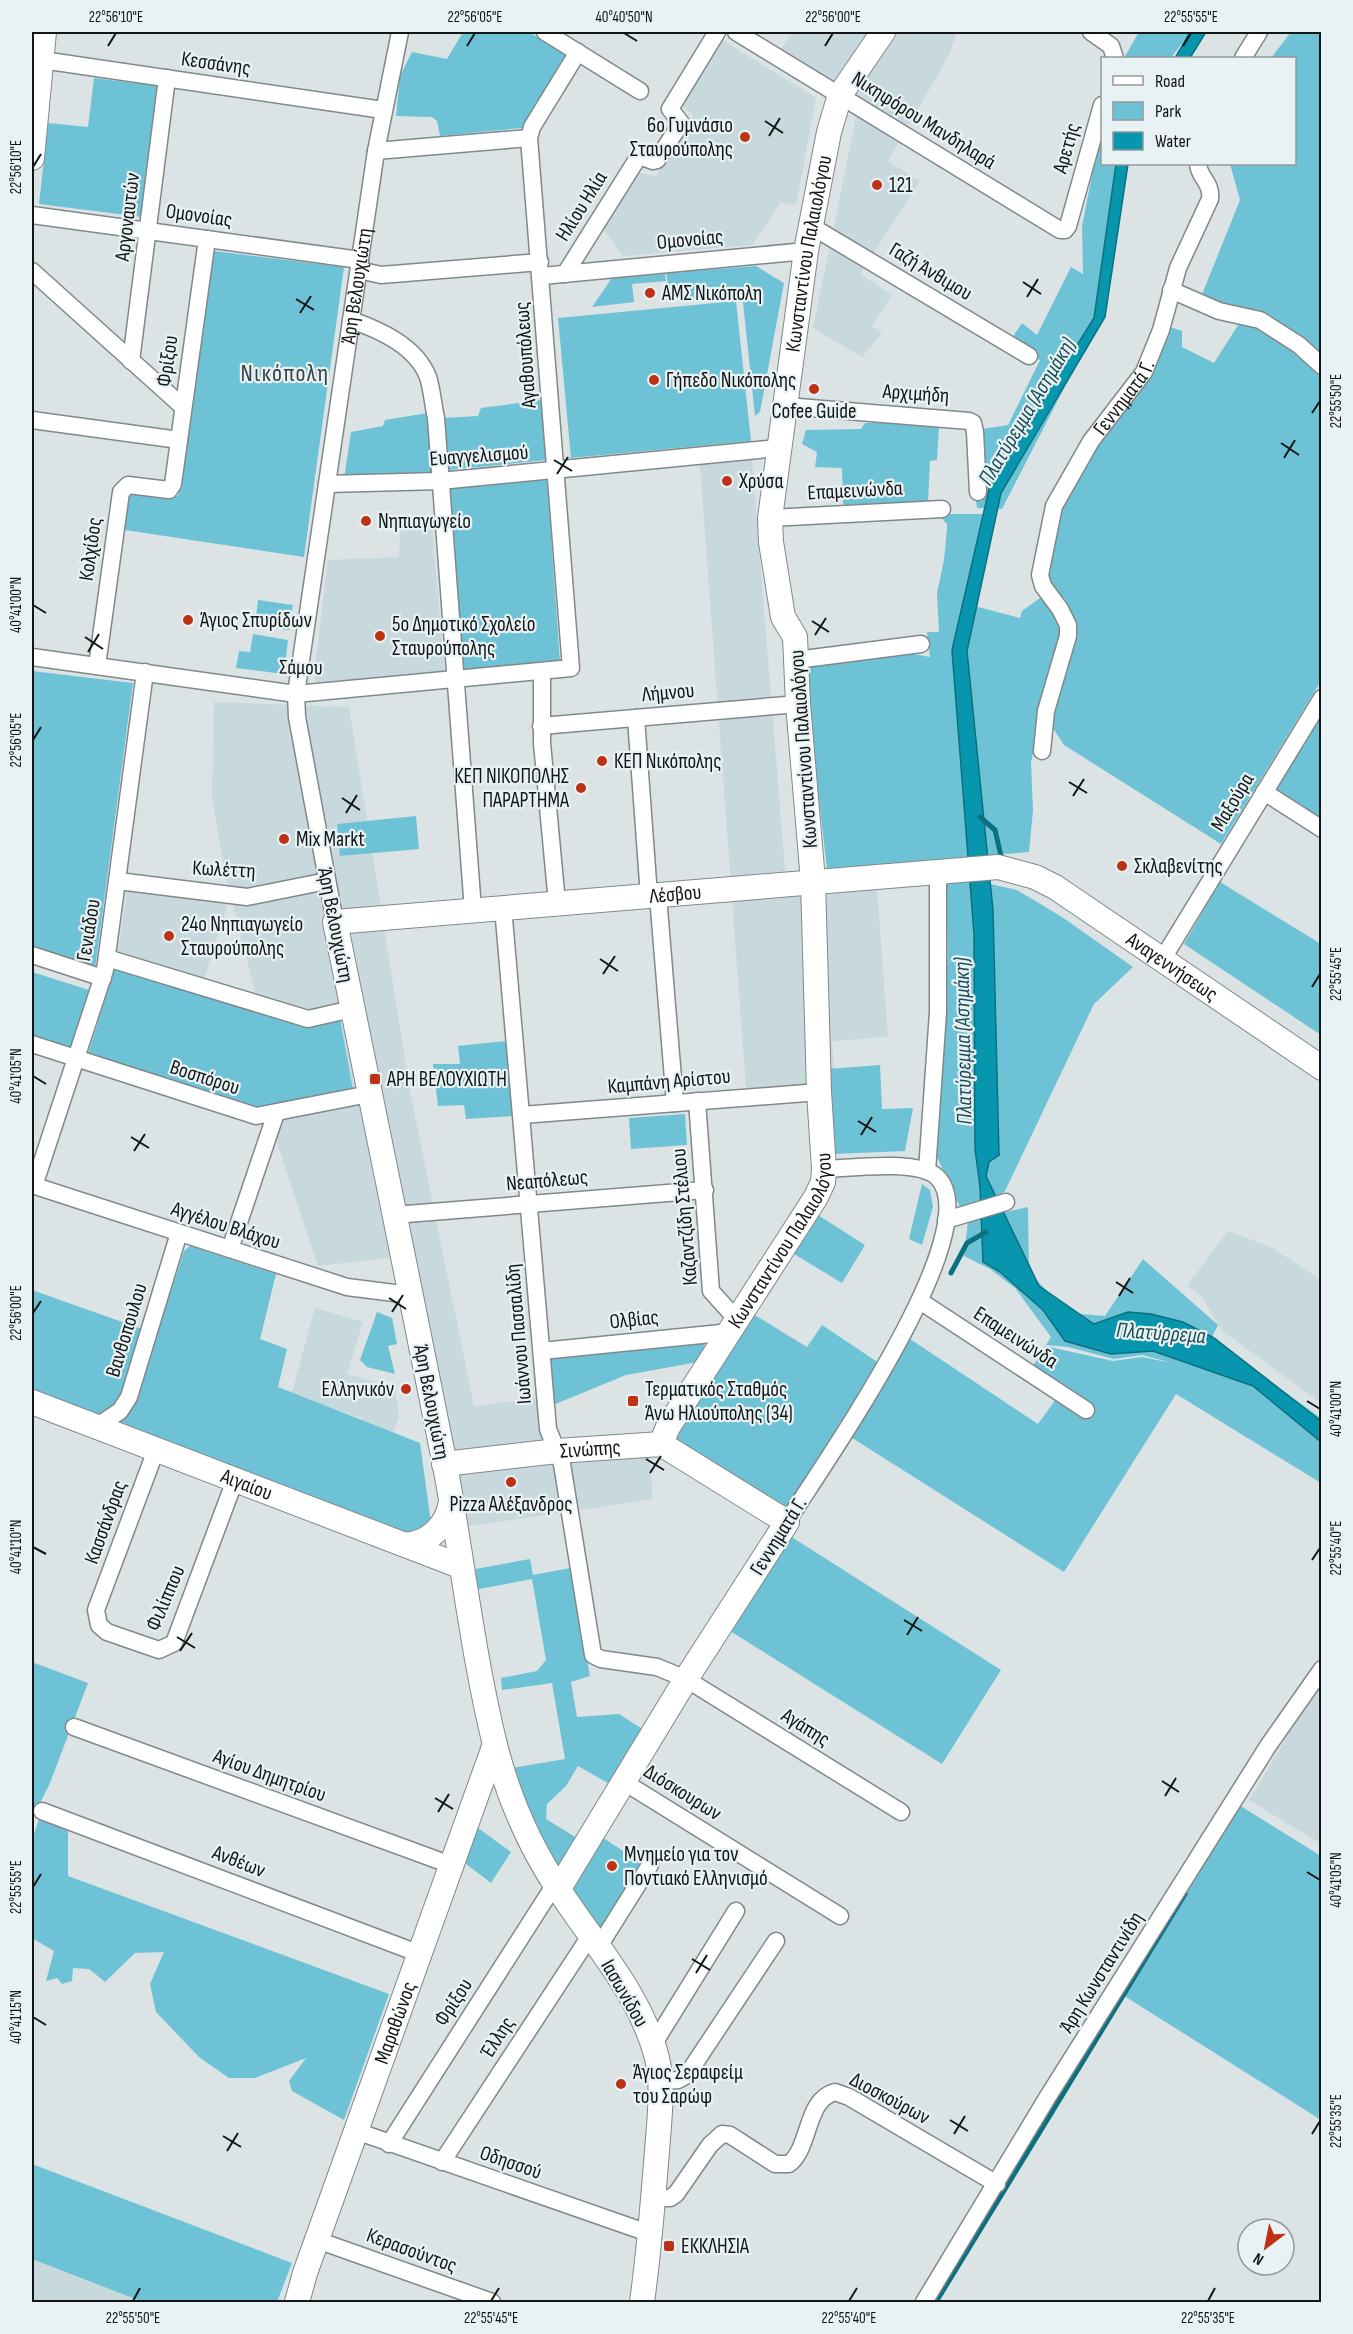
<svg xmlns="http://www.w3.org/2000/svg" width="1353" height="2334" viewBox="0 0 1353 2334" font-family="'Sofia Sans Condensed',sans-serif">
<rect width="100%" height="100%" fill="#dbe3e5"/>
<path fill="#c7d9dd" d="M792 32H957L949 55 888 161 920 181 860 274 892 295 872 326 882 333 862 357 813 328 860 98 781 49Z
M721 39 816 98 796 205 781 202 752 245 623 256 603 229 637 172 656 176 694 115 681 105Z
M751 448 787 894 877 888 888 1037 832 1041 836 1096 747 1102 699 453Z
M432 527 445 675 317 686 314 676 328 560 399 557 400 531Z
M214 702 349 707 411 1097 474 1406 544 1397 556 1464 649 1451 653 1499 457 1528 405 1256 318 1266 266 1109 256 996 226 878 212 799Z
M127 890 228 904 204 980 118 954Z
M1228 1231 1271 1247 1321 1280V1403L1221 1330 1203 1298 1187 1286Z
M315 1308 363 1322 347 1374 395 1387 399 1417 393 1434 361 1423 362 1418 291 1395Z
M1321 1681V1844L1249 1800Z
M32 2259 143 2302H32Z"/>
<path fill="#6dc3d5" d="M463 32H529L566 54 522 128 440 136 437 121 432 117 396 116 400 76 412 52 447 59Z
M1139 32H1190L1171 58H1124Z
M1291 32H1321V681L1221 844 1064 745 1051 725 1074 639 1047 581 1063 501 1167 326 1182 331V347L1214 363 1240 322 1201 297 1240 200 1230 164H1294V58H1271Z
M94 78 159 86 142 217 39 204 48 123 88 127Z
M1102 125V164H1128L1117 203 1096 326 1002 509 977 508 975 495 982 429 1008 425 1040 360 1008 344 1022 323 1037 335 1071 267 1083 274 1082 226Z
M214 251 344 267 304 557 125 530 129 490 178 496Z
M756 266 784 283 760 412 755 416 742 293 671 300 666 273Z
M665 274 666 281 632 284 634 302 592 307 612 278Z
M736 301 751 441 571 458 558 318Z
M541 400 546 460 448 470 444 418 478 416 481 408Z
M428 413 432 472 344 479 351 432 383 426 385 420Z
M887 422 939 427 937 460 930 461 928 501 843 505 842 468 815 467 817 452 802 444 806 430 861 429 865 423Z
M547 479 560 662 461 670 448 488Z
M938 514H984L963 603 1020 618 1022 611 1040 598 1045 599 1063 628 1031 762 1033 810 1029 852 827 869 803 663 914 654 930 657 927 632H939L937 593 944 560 947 529V524Z
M258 600 293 605 289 630 255 626Z
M253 634 288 640 284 674 236 668 239 651 250 652Z
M32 671 133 683 95 969 32 948Z
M1321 712V818L1276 791 1281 778Z
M416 816 419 849 340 856 337 824Z
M946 880 986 883 1017 890 1062 917 1133 967 1094 1004 1005 1191 999 1196 960 1207 937 1157 936 1150 948 955Z
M1220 882 1321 944V1035L1184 944Z
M115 968 340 1019 353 1090 266 1109 248 1106 88 1054Z
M32 972 92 991 73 1051 32 1038Z
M506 1041 512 1116 466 1119 464 1105 438 1106 433 1064H460L458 1046Z
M880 1065 882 1109 913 1108 905 1151 835 1154 827 1069Z
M685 1114 687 1145 631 1149 629 1118Z
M922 1184 930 1190 933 1207 922 1245 909 1239Z
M1028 1207 1029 1272 1068 1313 1105 1316 1143 1259 1218 1325 1211 1339 1321 1418V1483L1176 1394 1064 1572 849 1436 910 1339 1038 1424 1064 1388 1032 1368 1045 1346 1113 1361 1142 1357 1172 1363 1142 1355 1114 1359 1068 1347 1046 1345 1051 1337 1015 1288 990 1269 964 1256 968 1221Z
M818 1215 865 1245 842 1283 794 1254Z
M190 1246 276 1274 260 1339 287 1349 278 1387 420 1443 434 1545 32 1395V1290L142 1329 141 1335 155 1340 184 1251Z
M377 1312 392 1318 397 1344 388 1346 395 1374 367 1367 360 1360Z
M753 1314 807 1347 822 1325 879 1363 789 1506 782 1508 676 1441 675 1432Z
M704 1338 705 1350 698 1362 626 1375 553 1405 550 1354Z
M790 1536 1001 1670 942 1764 730 1631Z
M530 1559 533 1575 570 1568 590 1676 571 1682 577 1717 619 1714 647 1732 613 1786 578 1766 566 1786 547 1804 546 1819 580 1840 559 1874 534 1825 512 1768 565 1759 552 1683 502 1690 501 1678 537 1671 546 1660 532 1579 474 1590 470 1570Z
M32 1662 88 1683 50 1783 35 1813 32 1814Z
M1239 1805 1321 1856V2120L1118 1992Z
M39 1819 68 1831V1876L389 1994 344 2120 292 2091 289 2081 306 2058 255 2078H229L199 2057 156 2012 150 1984 164 1952 135 1953 105 1982 89 1969 73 1968 72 1981 62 1984 57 1978 46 1981 54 1951 32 1938V1840Z
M474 1825 511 1852 491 1883 461 1860Z
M599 1835 644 1865 601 1934 566 1885Z
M32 2164 292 2263 277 2302H143L32 2259Z"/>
<path fill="#0796ad" stroke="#0b7080" stroke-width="1.5" d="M1190 32H1206L1190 58H1175Z
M1116 164H1128L1105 317 1001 493 967 651 993 910 999 1155 989 1162 986 1176 1039 1286 1094 1324 1128 1312 1151 1314 1183 1322 1214 1338 1321 1421V1442L1253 1386 1153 1351 1111 1354 1065 1341 1043 1310 1000 1272 983 1262 980 1187 975 1149 974 934 952 650 990 485 1094 318Z"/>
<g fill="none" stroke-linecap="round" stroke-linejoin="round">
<path stroke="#0b7080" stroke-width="5" d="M980 817 995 830 1002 860
M951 1273 967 1243 986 1232
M936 2302 1185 1894"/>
<defs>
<g id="street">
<path d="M545 32 640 91"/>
<path d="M736 32 1060 230H1065L1068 226 1102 105"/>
<path d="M1091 32 1111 46 1115 58"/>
<path d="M1243 58 1259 32"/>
<path d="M42 60 383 110"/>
<path d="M376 151 529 138"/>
<path d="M32 215 360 260"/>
<path d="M811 226 1029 356"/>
<path d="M359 270 381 275 540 262"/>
<path d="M32 271 183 407"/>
<path d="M565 274 639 156 653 161 657 160 681 123 670 109 717 32"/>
<path d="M542 276 806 251"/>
<path d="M1171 290 1219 311 1260 320 1299 345 1322 366"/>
<path d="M351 320C380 330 416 346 428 377 432 389 433 405 436 418L473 910"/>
<path d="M131 361 167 78"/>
<path d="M786 406 969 421 973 423 975 432 978 492"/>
<path d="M32 420 179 440"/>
<path d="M327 484 440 481 778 448"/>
<path d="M770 518 942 509"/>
<path d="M32 657 296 694 571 668 529 138 532 127 578 52"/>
<path d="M796 660 921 644"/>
<path d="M97 666 121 492 128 485 169 490 173 484 207 239"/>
<path d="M542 671V743L557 903"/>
<path d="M636 718 649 896"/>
<path d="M541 726 798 704"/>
<path id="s1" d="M1042 751 1046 711 1068 636V625L1060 609 1043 586 1040 575 1054 506 1091 441 1144 372 1161 330 1178 268 1210 199C1212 182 1199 178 1198 164"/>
<path d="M1264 792 1322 829"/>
<path d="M118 881 247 897 327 881"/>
<path d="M658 896 675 1103"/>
<path d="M503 907 548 1429 562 1464 593 1655 601 1659 657 1667 686 1679 901 1812"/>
<path id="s2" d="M335 922 297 717 296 694 376 151 400 32"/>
<path d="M32 955 103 978"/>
<path d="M107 958 308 1019 352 1009"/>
<path d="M1162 960 1322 698"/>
<path d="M32 1044 256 1116 369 1094"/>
<path d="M697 1101 711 1291 738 1321"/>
<path d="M522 1115 819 1092"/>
<path d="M927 1171 938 1012V871"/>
<path d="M32 1185 347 1287 410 1295"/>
<path d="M34 1186 105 970 145 672"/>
<path d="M394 1215 705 1190"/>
<path d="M946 1220 1006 1202"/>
<path d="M230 1249 276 1113"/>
<path d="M920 1301 1086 1410"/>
<path d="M542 1351 731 1332"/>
<path d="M96 1427 120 1411 129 1397 179 1233"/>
<path d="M156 1450 96 1610 99 1625 107 1632 159 1650 174 1643 235 1480"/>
<path d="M787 1522C819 1470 991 1229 937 1177 918 1159 850 1168 824 1169"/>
<path d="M74 1727 451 1865"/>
<path d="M624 1782 840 1916"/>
<path d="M42 1811 420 1954"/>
<path d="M598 1948 650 1865"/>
<path d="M653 2045 736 1911"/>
<path d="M660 2081 678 2080 687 2075 776 1941"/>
<path d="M356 2131 651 2234"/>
<path d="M389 2144 555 1884"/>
<path d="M442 2162 590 1936"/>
<path d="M654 2198H670L676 2194 710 2145 722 2134 730 2135 775 2164H789C811 2147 805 2100 835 2092L849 2097 997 2184"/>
<path d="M317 2240 492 2302"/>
<path d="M924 2302 1047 2098 1268 1746 1322 1669"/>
</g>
<g id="secondary">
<path d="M32 158 44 32"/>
<path id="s3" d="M32 1402 460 1566"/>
<path id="s4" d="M661 1444 668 1427 816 1197 823 1182 824 1169 819 1092 813 881 798 704 795 637 783 617 771 542 770 518 806 251 829 132 840 95 883 32"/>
<path id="s5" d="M444 1464 557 1451 661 1444 787 1522 686 1679 558 1890"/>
<path d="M405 1545C429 1543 447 1526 451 1502"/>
<path id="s6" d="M297 2302 305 2273 495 1744"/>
<path id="s7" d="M642 2302C649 2252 653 2202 657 2151 659 2121 664 2088 657 2058 641 1995 594 1944 559 1890 530 1847 508 1796 495 1745 472 1651 462 1555 444 1460 409 1281 371 1101 335 922L998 867 1035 877 1055 887 1322 1068"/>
</g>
</defs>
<use href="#street" stroke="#81888a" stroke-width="19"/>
<use href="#secondary" stroke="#81888a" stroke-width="26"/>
<use href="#street" stroke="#fff" stroke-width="16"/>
<use href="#secondary" stroke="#fff" stroke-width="24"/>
</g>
<path fill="none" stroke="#131616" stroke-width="2" d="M624 33 637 41M108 46 116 33M467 46 475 33M825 46 833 33M1183 46 1191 33M765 121 783 133M769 136 780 118M33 167 41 154M1023 282 1041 294M1027 297 1038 279M296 299 314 310M300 313 311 296M1312 413 1320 401M1281 443 1299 455M1284 458 1295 440M554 460 572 471M557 474 568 457M33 605 46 613M812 621 829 632M815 635 826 618M85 637 103 649M88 652 99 634M33 740 41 727M1069 782 1087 793M1073 796 1084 779M342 798 360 810M346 813 357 795M600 959 618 971M603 974 615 956M1312 987 1320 974M33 1076 46 1084M858 1121 876 1132M861 1135 872 1117M131 1137 149 1148M134 1151 145 1134M1116 1282 1133 1293M1119 1296 1130 1278M389 1298 406 1309M392 1312 403 1295M33 1313 41 1301M1307 1401 1320 1409M646 1459 664 1470M650 1473 661 1456M33 1547 46 1554M1312 1560 1320 1548M904 1620 922 1631M907 1635 918 1617M177 1637 195 1648M180 1651 192 1633M1162 1781 1179 1792M1165 1796 1176 1778M435 1798 453 1809M438 1812 449 1794M1307 1872 1320 1880M33 1887 41 1874M692 1959 710 1970M696 1973 707 1955M33 2017 46 2025M950 2120 968 2131M954 2134 965 2116M1312 2134 1320 2121M223 2136 241 2147M227 2151 238 2133M133 2301 140 2288M491 2301 499 2288M849 2301 857 2288M1208 2301 1215 2288"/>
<g fill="#bd3215" stroke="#e8f1f3" stroke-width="2">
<circle cx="745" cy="137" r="6"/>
<circle cx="877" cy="185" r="6"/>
<circle cx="650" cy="293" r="6"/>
<circle cx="654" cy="380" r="6"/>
<circle cx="814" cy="389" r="6"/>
<circle cx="727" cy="481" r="6"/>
<circle cx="366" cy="521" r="6"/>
<circle cx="188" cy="620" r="6"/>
<circle cx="380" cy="636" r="6"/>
<circle cx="602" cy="761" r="6"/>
<circle cx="581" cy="788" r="6"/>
<circle cx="284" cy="839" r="6"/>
<circle cx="1122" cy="866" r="6"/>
<circle cx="169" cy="936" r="6"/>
<rect x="369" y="1073" width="12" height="12" rx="3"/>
<circle cx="406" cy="1389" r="6"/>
<rect x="627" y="1395" width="12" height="12" rx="3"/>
<circle cx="511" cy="1482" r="6"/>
<circle cx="612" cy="1866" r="6"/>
<circle cx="621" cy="2084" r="6"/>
<rect x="663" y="2240" width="12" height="12" rx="3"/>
</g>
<g text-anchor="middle" stroke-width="4.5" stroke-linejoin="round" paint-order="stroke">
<g font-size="21" fill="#131616" stroke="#e8f1f3">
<text transform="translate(216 63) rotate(8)" y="7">Κεσσάνης</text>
<text transform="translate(924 120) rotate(32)" y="7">Νικηφόρου Μανδηλαρά</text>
<text transform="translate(1066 148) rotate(-74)" y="7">Αρετής</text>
<text transform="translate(581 206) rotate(-58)" y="7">Ηλίου Ηλία</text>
<text transform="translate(199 215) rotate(8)" y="7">Ομονοίας</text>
<text transform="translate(127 217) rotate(-83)" y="7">Αργοναυτών</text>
<text transform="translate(690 239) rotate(-5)" y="7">Ομονοίας</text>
<text dy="7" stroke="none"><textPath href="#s4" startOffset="1245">Κωνσταντίνου Παλαιολόγου</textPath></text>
<text transform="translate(931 271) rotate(31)" y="7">Γαζή Άνθιμου</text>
<text dy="7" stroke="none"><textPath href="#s2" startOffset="644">Άρη Βελουχιώτη</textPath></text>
<text transform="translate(525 355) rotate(-94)" y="7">Αγαθουπόλεως</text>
<text transform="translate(167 361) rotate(-82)" y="7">Φρίξου</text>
<text transform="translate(916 393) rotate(4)" y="7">Αρχιμήδη</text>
<text dy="7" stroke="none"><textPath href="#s1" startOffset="387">Γεννηματά Γ.</textPath></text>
<text transform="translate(479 455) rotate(-4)" y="7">Ευαγγελισμού</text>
<text transform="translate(855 490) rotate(-3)" y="7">Επαμεινώνδα</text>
<text transform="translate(90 549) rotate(-82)" y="7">Κολχίδος</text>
<text transform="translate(301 667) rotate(1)" y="7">Σάμου</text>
<text transform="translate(668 692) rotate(-5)" y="7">Λήμνου</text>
<text transform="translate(803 749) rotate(-94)" y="7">Κωνσταντίνου Παλαιολόγου</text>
<text transform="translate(1232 802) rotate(-59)" y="7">Μαξούρα</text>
<text transform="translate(224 869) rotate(3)" y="7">Κωλέττη</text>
<text dy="7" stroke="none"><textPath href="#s7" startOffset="1780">Λέσβου</textPath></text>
<text transform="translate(336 925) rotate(79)" y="7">Άρη Βελουχιώτη</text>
<text transform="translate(88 930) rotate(-81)" y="7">Γενιάδου</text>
<text dy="7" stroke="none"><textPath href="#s7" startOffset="2306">Αναγεννήσεως</textPath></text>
<text transform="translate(205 1077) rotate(18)" y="7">Βοσπόρου</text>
<text transform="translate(669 1081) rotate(-5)" y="7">Καμπάνη Αρίστου</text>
<text transform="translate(547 1180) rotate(-5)" y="7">Νεαπόλεως</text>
<text transform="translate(684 1217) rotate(-95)" y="7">Καζαντζίδη Στέλιου</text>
<text transform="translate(226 1225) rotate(18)" y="7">Αγγέλου Βλάχου</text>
<text dy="7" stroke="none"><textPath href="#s4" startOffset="238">Κωνσταντίνου Παλαιολόγου</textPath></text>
<text transform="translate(634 1319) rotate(-6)" y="7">Ολβίας</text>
<text transform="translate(126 1330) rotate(-73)" y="7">Βανθοπουλου</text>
<text transform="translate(518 1334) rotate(-95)" y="7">Ιωάννου Πασσαλίδη</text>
<text transform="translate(1016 1337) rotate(33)" y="7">Επαμεινώνδα</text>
<text transform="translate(432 1402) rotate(79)" y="7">Άρη Βελουχιώτη</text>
<text dy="7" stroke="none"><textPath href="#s5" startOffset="147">Σινώπης</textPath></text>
<text dy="7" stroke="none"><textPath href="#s3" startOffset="230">Αιγαίου</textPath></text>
<text transform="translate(105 1522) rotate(-70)" y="7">Κασσάνδρας</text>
<text transform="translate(778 1536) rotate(-58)" y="7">Γεννηματά Γ.</text>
<text transform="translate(165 1598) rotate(-67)" y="7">Φιλίππου</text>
<text transform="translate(806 1727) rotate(32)" y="7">Αγάπης</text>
<text transform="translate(270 1775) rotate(20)" y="7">Αγίου Δημητρίου</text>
<text transform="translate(683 1792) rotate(32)" y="7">Διόσκουρων</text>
<text transform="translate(239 1861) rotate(21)" y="7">Ανθέων</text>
<text transform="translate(1101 1972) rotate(-58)" y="7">Άρη Κωνσταντινίδη</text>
<text transform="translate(625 1993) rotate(60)" y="7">Ιασωνίδου</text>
<text transform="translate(453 2002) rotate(-57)" y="7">Φρίξου</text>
<text dy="7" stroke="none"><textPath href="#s6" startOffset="296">Μαραθώνος</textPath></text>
<text transform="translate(497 2037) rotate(-57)" y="7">Έλλης</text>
<text transform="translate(890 2098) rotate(28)" y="7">Διοσκούρων</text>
<text transform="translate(511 2162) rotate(19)" y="7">Οδησσού</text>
<text transform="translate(412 2250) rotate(20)" y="7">Κερασούντος</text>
</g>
<g font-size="21" fill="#131616" stroke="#e8f1f3" text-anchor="start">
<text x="733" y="132" text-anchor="end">6ο Γυμνάσιο<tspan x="733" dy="24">Σταυρούπολης</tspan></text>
<text x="889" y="192">121</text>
<text x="662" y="300">ΑΜΣ Νικόπολη</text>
<text x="666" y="387">Γήπεδο Νικόπολης</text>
<text x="814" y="418" text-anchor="middle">Cofee Guide</text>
<text x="739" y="488">Χρύσα</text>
<text x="378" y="528">Νηπιαγωγείο</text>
<text x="200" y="627">Άγιος Σπυρίδων</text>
<text x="392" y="631">5ο Δημοτικό Σχολείο<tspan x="392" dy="24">Σταυρούπολης</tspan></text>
<text x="614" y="768">ΚΕΠ Νικόπολης</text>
<text x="569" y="783" text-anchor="end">ΚΕΠ ΝΙΚΟΠΟΛΗΣ<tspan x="569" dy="24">ΠΑΡΑΡΤΗΜΑ</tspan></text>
<text x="296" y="846">Mix Markt</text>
<text x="1134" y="873">Σκλαβενίτης</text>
<text x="181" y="931">24ο Νηπιαγωγείο<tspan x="181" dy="24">Σταυρούπολης</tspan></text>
<text x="387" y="1086">ΑΡΗ ΒΕΛΟΥΧΙΩΤΗ</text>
<text x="394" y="1396" text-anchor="end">Ελληνικόν</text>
<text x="645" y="1396">Τερματικός Σταθμός<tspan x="645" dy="24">Άνω Ηλιούπολης (34)</tspan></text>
<text x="511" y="1511" text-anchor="middle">Pizza Αλέξανδρος</text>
<text x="624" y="1861">Μνημείο για τον<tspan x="624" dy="24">Ποντιακό Ελληνισμό</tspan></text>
<text x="633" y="2079">Άγιος Σεραφείμ<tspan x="633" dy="24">του Σαρώφ</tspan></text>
<text x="681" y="2253">ΕΚΚΛΗΣΙΑ</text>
</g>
<g font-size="22" font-style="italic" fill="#1b4d57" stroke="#e8f1f3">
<text transform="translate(1026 411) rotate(-59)" y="8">Πλατύρεμμα (Ασημάκη)</text>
<text transform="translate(962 1041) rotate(-91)" y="8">Πλατύρεμμα (Ασημάκη)</text>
<text transform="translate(1161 1332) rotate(4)" y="8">Πλατύρρεμα</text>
</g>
<g font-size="24" letter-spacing="1.5" fill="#394042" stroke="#e8f1f3">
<text x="285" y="381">Νικόπολη</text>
</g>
</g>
<rect width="1353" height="2334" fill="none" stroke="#e8f1f3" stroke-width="66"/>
<rect x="1101" y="57" width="195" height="108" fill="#e8f1f3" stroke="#93999b" stroke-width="1.5"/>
<rect x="1113" y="76" width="30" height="9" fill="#ffffff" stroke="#93999b" stroke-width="1.5"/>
<text x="1155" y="87" font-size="18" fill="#131616">Road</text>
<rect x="1113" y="102" width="30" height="18" fill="#6dc3d5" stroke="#93999b" stroke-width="1.5"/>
<text x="1155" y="117" font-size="18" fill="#131616">Park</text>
<rect x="1113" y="132" width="30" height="18" fill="#0796ad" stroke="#93999b" stroke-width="1.5"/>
<text x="1155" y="147" font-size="18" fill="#131616">Water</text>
<g transform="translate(1266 2247) rotate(212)"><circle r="28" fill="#e8f1f3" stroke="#93999b" stroke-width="1.5"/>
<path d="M0-4.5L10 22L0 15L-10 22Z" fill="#bd3215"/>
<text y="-9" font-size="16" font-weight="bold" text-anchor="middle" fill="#131616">N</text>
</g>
<rect x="33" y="33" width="1287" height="2268" fill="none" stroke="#131616" stroke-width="2"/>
<g font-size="15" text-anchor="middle" fill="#131616">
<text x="116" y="22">22°56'10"E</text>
<text x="475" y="22">22°56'05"E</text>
<text x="624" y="22">40°40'50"N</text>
<text x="833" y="22">22°56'00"E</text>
<text x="1191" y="22">22°55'55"E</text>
<text transform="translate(16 167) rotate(-90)" y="5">22°56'10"E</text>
<text transform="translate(1336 401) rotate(-90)" y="5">22°55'50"E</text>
<text transform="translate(16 605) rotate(-90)" y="5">40°41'00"N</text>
<text transform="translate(16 740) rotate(-90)" y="5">22°56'05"E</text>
<text transform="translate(1336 974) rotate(-90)" y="5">22°55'45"E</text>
<text transform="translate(16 1076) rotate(-90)" y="5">40°41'05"N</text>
<text transform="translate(16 1313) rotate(-90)" y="5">22°56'00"E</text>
<text transform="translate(1336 1409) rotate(-90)" y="5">40°41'00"N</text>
<text transform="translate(16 1547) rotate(-90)" y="5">40°41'10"N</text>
<text transform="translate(1336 1548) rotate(-90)" y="5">22°55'40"E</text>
<text transform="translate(1336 1880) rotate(-90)" y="5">40°41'05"N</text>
<text transform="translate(16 1887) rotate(-90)" y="5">22°55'55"E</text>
<text transform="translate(16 2017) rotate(-90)" y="5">40°41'15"N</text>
<text transform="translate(1336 2121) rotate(-90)" y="5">22°55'35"E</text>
<text x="133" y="2323">22°55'50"E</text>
<text x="491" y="2323">22°55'45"E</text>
<text x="849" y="2323">22°55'40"E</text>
<text x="1208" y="2323">22°55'35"E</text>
</g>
</svg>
